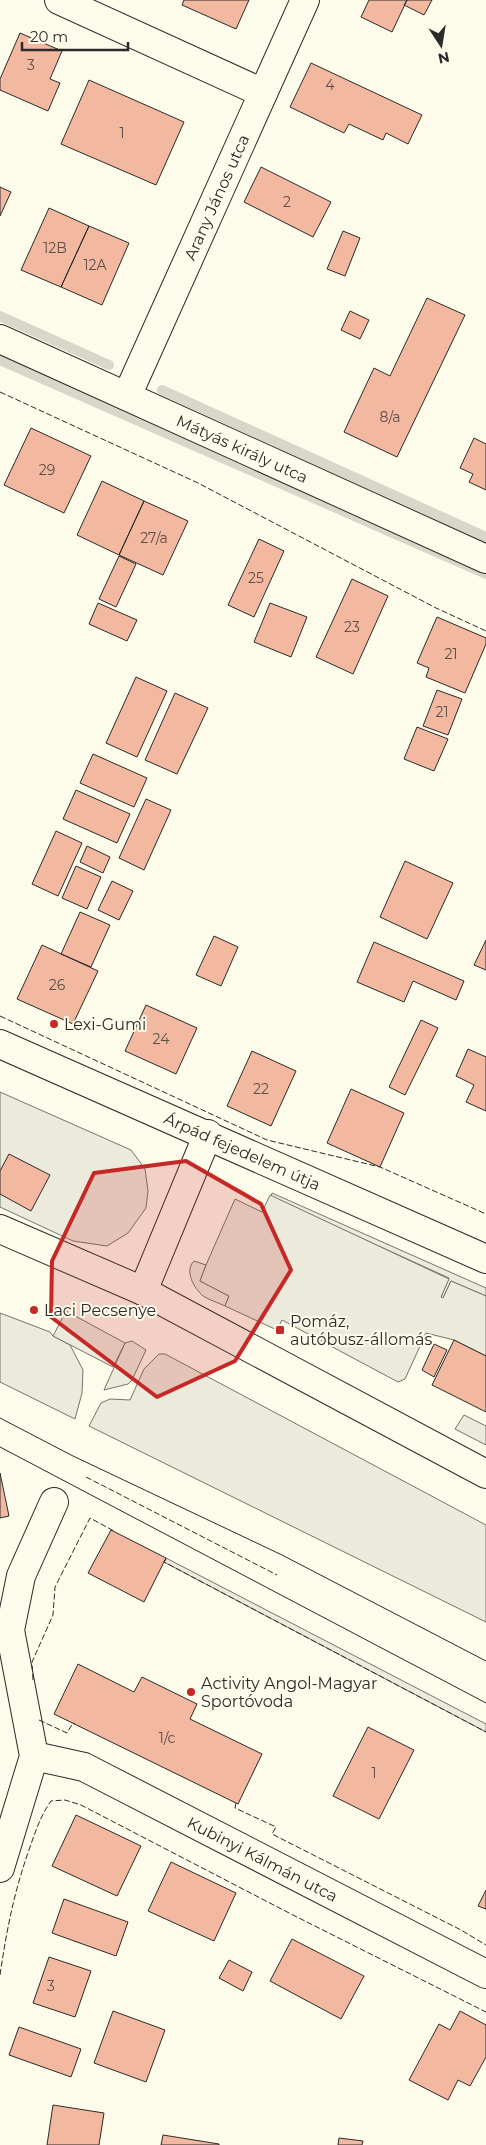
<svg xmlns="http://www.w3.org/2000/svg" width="486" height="2145" viewBox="0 0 486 2145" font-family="Montserrat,sans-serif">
<rect width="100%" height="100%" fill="#fdfbea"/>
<path fill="#ecebdb" stroke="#74746e" d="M0 1092 131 1150 145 1169 148 1191 146 1208 128 1233 107 1246 73 1241 0 1207Z
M272 1193 486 1288V1296L451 1281 443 1298 441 1297 449 1278 271 1197Z
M194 1261 206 1265 200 1281 229 1296 225 1306C219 1303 209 1300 203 1296 194 1288 184 1271 194 1261Z
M0 1313 50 1332 53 1336 70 1345 83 1370 82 1393 75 1419 0 1382Z
M132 1341 146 1350 132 1380 128 1384 104 1390 125 1343Z
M159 1354H165L486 1525V1622L89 1426 101 1403 110 1399 130 1400 144 1369Z
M166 1558 486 1724V1732L164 1562Z"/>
<path fill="#eceadb" stroke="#74746e" d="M270 1195 449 1279 441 1297 443 1298 451 1281 486 1296V1356L454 1340 426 1333 405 1379 398 1382 282 1320 277 1330 225 1306 229 1296 200 1281 206 1265 235 1199 262 1212Z
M66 1311 125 1343 113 1367 53 1336Z
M464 1415 486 1426V1445L455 1429Z"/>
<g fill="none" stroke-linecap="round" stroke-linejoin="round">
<path stroke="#d8d7c9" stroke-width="10" d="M0 316 109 365
M0 360 486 574
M162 390 486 537"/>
</g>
<path fill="#f2b8a0" stroke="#2b2b2b" d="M184 0H249L236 29 182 5Z
M369 0H407L392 32 361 17Z
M407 0H432L424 15 404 5Z
M20 33 62 51 50 79 60 83 48 111 0 90V79Z
M311 63 422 115 408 144 386 133 383 140 349 124 344 133 290 107Z
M89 80 184 122 156 185 61 144Z
M261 167 331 202 313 237 244 202Z
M0 187 11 192 0 216Z
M49 208 89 226 61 287 21 270Z
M89 226 129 243 102 305 61 287Z
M343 231 360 238 345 276 327 269Z
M427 298 465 315 397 457 344 432 374 368 390 376Z
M350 311 369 320 360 339 341 330Z
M31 428 91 456 64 513 4 485Z
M474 438 486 444V490L469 482 473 474 460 468Z
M102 481 144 501 119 555 77 535Z
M144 501 188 521 163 575 119 555Z
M259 539 284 551 254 617 228 605Z
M119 556 136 564 116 607 99 599Z
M352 579 388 596 353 674 316 657Z
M98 603 137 620 127 641 89 624Z
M270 603 307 617 291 657 254 642Z
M437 617 486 638V644L465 693 426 677 429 668 417 663Z
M136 677 167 691 137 757 106 743Z
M437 690 462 699 448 735 423 726Z
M175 693 208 708 177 774 145 760Z
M417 727 448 739 434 771 404 759Z
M93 754 147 778 134 807 80 783Z
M76 790 130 814 117 843 63 819Z
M146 799 171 810 144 870 119 858Z
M56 831 82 843 58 896 32 884Z
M87 846 110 857 103 873 80 862Z
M405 861 453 883 427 939 380 917Z
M76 866 101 877 87 909 62 898Z
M112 881 133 891 119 920 98 910Z
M80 912 110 925 91 967 61 954Z
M214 936 238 947 221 986 196 975Z
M486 940V970L474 965Z
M374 942 464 981 456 1000 413 981 404 1002 357 982Z
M42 945 98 971 73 1024 17 999Z
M146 1005 197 1028 176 1074 125 1051Z
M421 1020 438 1028 405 1095 389 1087Z
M468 1049 486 1057V1111L466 1102 474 1085 456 1076Z
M252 1051 296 1071 271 1126 227 1106Z
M351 1089 404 1113 380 1167 327 1143Z
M9 1154 50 1175 31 1211 0 1194V1171Z
M454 1340 486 1356V1412L432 1385Z
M434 1344 447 1350 434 1377 422 1370Z
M0 1473 9 1516 0 1518Z
M111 1530 166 1558 144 1602 88 1573Z
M78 1664 134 1692 142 1677 197 1704 190 1719 262 1754 238 1804 54 1714Z
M368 1727 414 1750 379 1819 333 1796Z
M76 1815 141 1846 117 1896 52 1866Z
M171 1862 236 1893 214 1941 148 1911Z
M486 1890V1909L478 1906Z
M64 1899 128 1922 116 1956 52 1933Z
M292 1939 364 1976 341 2019 270 1981Z
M49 1957 91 1971 75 2017 33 2003Z
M229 1960 252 1972 243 1991 219 1978Z
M113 2011 165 2030 146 2082 94 2063Z
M460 2011 486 2025V2057L470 2086 458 2080 448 2100 409 2080 439 2024 450 2030Z
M19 2027 81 2049 71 2077 9 2055Z
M53 2105 104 2113 99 2145H47Z
M163 2135 219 2144V2145H161Z
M339 2138 363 2141 362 2145H338Z"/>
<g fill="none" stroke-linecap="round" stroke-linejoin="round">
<defs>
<g id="minor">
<path d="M59 0 263 93"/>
<path id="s1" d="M0 339 486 559"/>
<path id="s2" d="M127 396 305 0"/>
<path d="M0 1229 143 1291 486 1474"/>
<path d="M143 1291 208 1134"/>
<path id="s3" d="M34 1756 84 1767 486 1974"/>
<path d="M0 1868 34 1756 10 1630 21 1576 54 1502"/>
</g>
<g id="major">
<path id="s4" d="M0 1044 486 1259"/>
</g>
</defs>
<use href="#minor" stroke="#2b2b2b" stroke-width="30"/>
<use href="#major" stroke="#2b2b2b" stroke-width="30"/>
<use href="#minor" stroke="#fdfbea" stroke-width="28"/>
<use href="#major" stroke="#fdfbea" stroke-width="28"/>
<path stroke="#2b2b2b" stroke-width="1" d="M0 1418 73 1456 282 1555 486 1661
M0 1447 486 1703"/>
<path stroke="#2b2b2b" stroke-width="1" stroke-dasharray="6 2.5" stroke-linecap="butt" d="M0 392 198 483 436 608 486 631
M0 1016 267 1140 380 1167 486 1214
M86 1477 277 1575
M166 1559 164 1562 486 1732
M33 1680 32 1662 53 1615 55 1587 90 1518 114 1531
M39 1720 67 1733 73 1723 75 1724
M236 1803 235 1808 276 1827 272 1834 461 1930 486 1945
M0 1975C7 1928 14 1892 30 1847 36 1830 41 1815 51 1801L65 1800 81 1805 291 1914 486 2012"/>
</g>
<path fill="#c62828" fill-opacity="0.2" stroke="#c62828" stroke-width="4" stroke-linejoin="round" d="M186 1161 261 1204 291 1270 235 1361 157 1397 51 1317 52 1261 94 1173Z"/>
<g fill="#c62828" stroke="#fdfbea" stroke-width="2">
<circle cx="54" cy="1024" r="5"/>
<circle cx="34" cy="1310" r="5"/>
<rect x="275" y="1325" width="10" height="10" rx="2.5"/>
<circle cx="191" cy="1692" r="5"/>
</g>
<g text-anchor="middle" stroke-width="4" stroke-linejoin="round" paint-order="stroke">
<g font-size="14" fill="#5d4e48">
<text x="31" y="70">3</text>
<text x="330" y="90">4</text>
<text x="122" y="138">1</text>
<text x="287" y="207">2</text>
<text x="55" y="253">12B</text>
<text x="95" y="270">12A</text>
<text x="390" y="422">8/a</text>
<text x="47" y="475">29</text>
<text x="154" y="543">27/a</text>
<text x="256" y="583">25</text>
<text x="352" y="632">23</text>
<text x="451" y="659">21</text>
<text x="442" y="717">21</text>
<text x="57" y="990">26</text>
<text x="161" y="1044">24</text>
<text x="261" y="1094">22</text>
<text x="167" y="1743">1/c</text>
<text x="374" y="1778">1</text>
<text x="51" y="1991">3</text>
</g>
<g font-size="16" fill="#2b2b2b" stroke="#fdfbea">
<text dy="6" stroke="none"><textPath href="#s2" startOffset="218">Arany János utca</textPath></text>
<text dy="6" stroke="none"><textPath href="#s1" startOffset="266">Mátyás király utca</textPath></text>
<text dy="6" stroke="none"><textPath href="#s4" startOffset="265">Árpád fejedelem útja</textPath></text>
<text dy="6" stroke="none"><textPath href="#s3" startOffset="252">Kubinyi Kálmán utca</textPath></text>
</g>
<g font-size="16" fill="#2b2b2b" stroke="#fdfbea" text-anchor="start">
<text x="64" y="1030">Lexi-Gumi</text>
<text x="44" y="1316">Laci Pecsenye</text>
<text x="290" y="1327">Pomáz,<tspan x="290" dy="18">autóbusz-állomás</tspan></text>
<text x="201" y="1689">Activity Angol-Magyar<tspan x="201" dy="18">Sportóvoda</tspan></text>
</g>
</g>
<g transform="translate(441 45) rotate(168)" stroke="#fdfbea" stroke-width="4" paint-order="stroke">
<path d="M0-4L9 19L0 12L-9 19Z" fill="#2b2b2b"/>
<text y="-8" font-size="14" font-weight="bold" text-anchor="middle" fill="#2b2b2b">N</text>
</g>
<path d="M22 42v8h106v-8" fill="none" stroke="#2b2b2b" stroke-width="2.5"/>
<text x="30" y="42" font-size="15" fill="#2b2b2b" stroke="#fdfbea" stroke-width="4" paint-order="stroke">20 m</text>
</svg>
